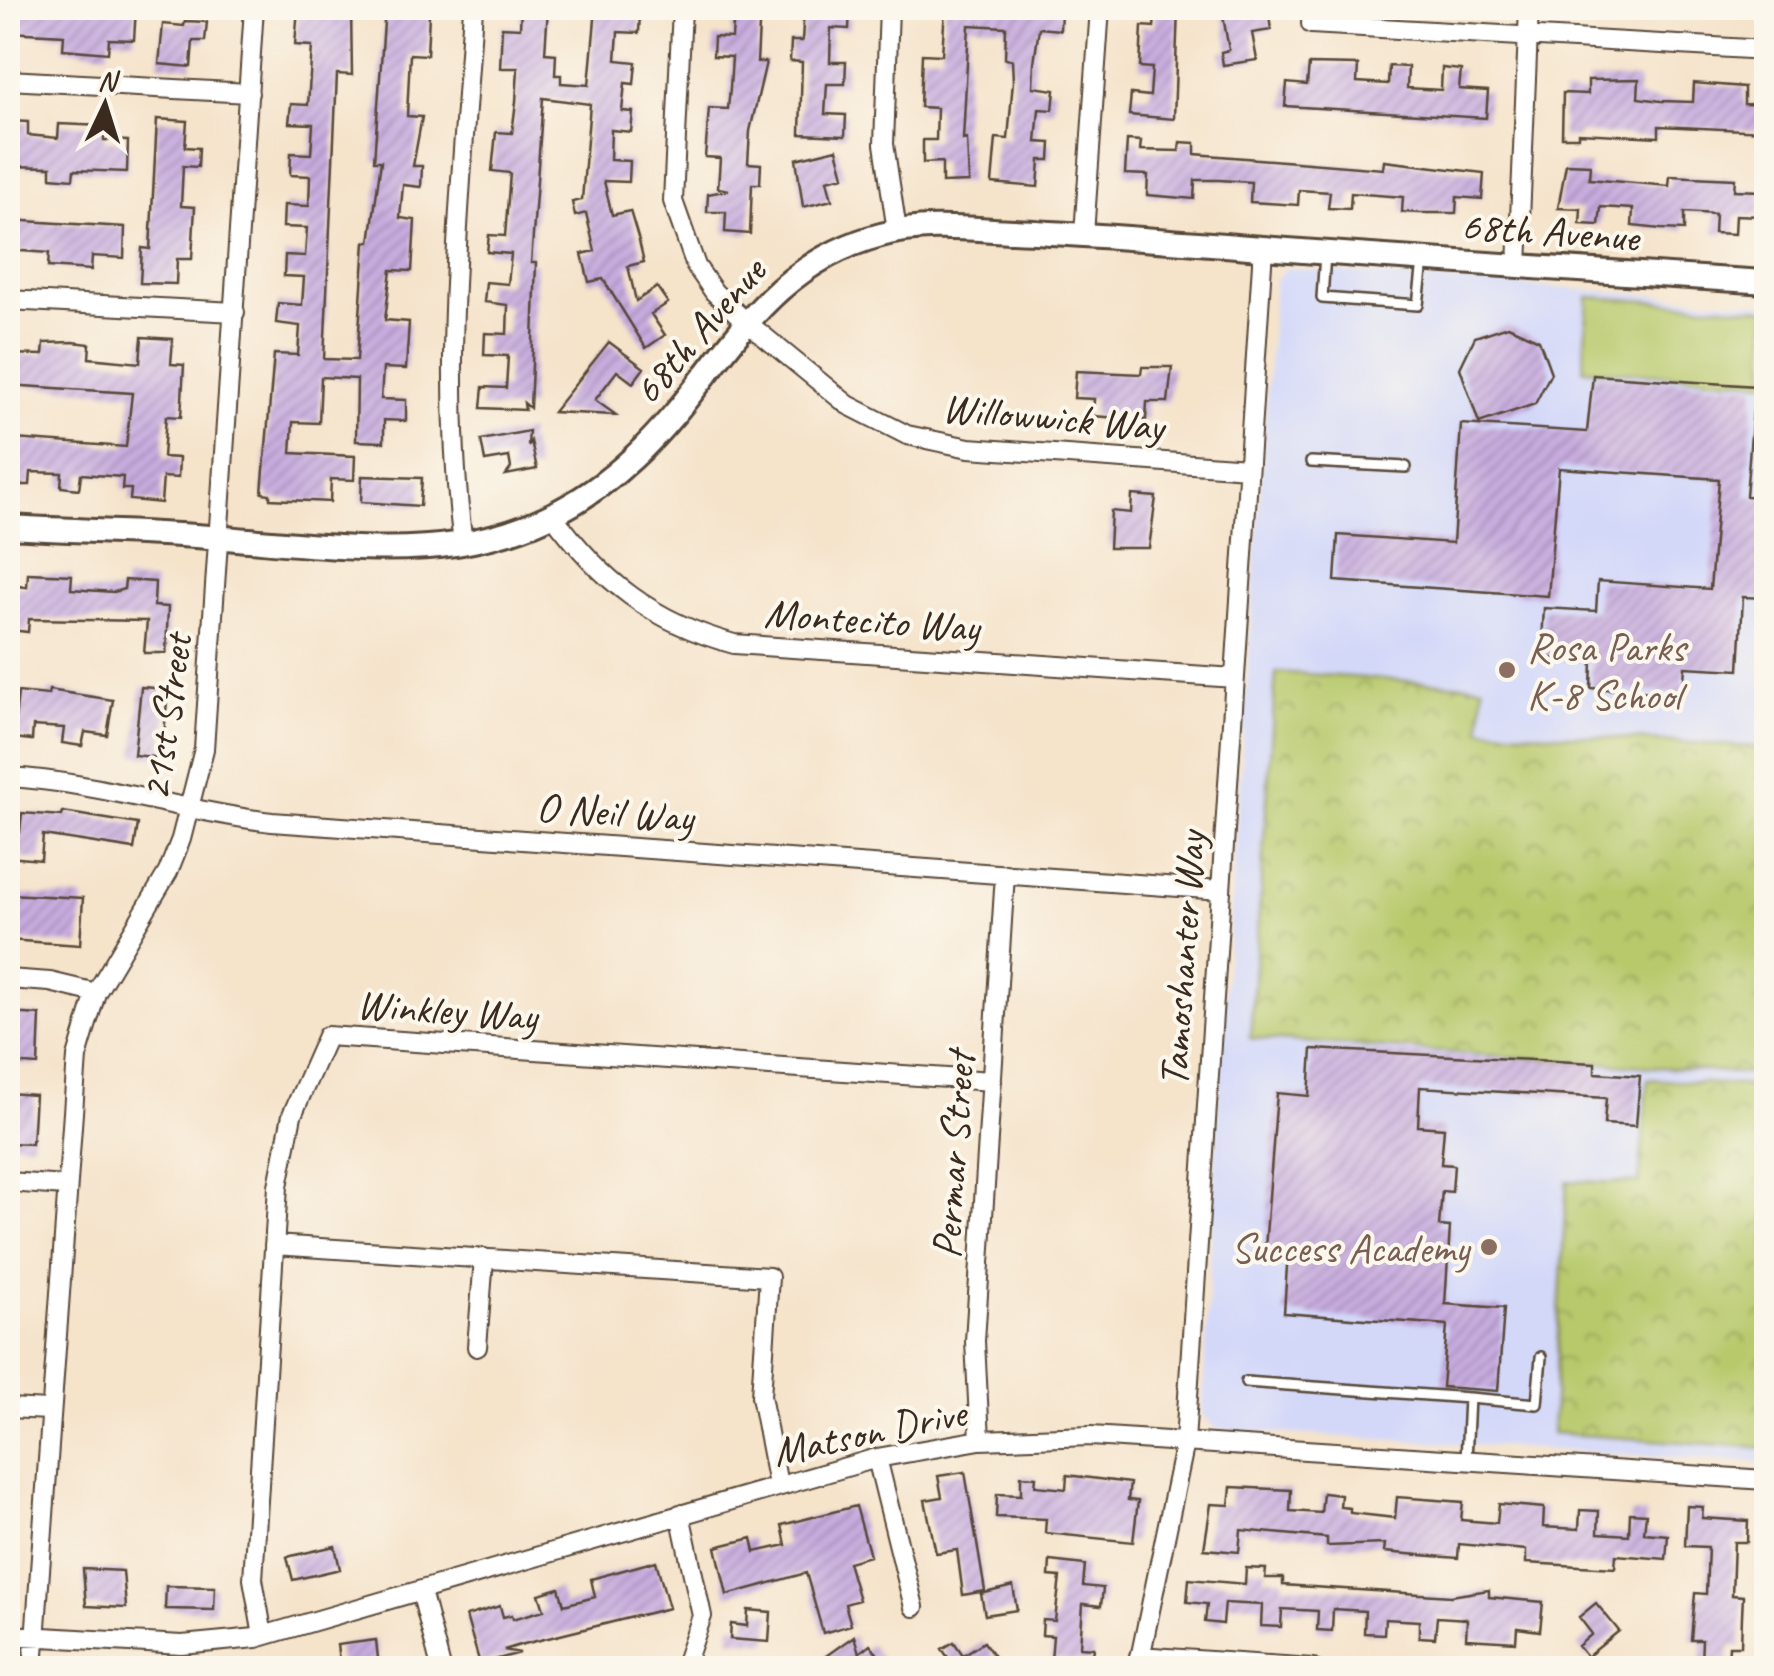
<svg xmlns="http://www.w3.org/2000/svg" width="1774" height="1676" viewBox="0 0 1774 1676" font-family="Caveat,sans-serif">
<defs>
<pattern id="park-crowns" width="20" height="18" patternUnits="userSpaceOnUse" patternTransform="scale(2.5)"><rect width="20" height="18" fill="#b8c96c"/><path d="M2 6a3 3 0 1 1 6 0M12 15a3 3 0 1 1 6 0" fill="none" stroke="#97a358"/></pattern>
<pattern id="building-hatch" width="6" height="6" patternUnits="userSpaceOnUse" patternTransform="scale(2.5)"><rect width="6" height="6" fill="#c7acdf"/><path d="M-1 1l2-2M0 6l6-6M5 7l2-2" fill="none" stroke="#a38cb4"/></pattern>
</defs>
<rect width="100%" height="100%" fill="#fbf7ec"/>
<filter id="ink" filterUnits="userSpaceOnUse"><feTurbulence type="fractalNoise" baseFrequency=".01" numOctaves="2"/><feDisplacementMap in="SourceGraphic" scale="20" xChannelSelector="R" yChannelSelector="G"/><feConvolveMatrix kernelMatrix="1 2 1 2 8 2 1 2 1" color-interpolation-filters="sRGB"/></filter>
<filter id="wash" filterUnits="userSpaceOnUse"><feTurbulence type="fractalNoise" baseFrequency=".0048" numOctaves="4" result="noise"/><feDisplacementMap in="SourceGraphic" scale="40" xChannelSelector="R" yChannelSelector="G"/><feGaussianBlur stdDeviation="2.25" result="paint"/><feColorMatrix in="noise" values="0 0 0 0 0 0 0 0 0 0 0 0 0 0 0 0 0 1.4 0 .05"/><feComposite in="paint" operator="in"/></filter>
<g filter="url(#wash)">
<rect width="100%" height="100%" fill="#f5e3ca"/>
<path fill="#d3d8f9" d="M1286 268 1766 303V1463L1215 1429 1202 1414 1222 1037 1275 281Z"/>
<path fill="#b8c96c" stroke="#7a7a45" stroke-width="2.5" d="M1588 297 1766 309V382L1583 369Z"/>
<path fill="url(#park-crowns)" stroke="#7a7a45" stroke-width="2.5" d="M1276 672 1483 686 1481 729 1766 748V1075L1250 1038Z
M1648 1079 1766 1087V1448L1552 1433 1567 1181 1639 1183Z"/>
<g id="blocks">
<path fill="url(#building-hatch)" d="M8 8H136L134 40 109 39 108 53 63 49 64 35 8 32Z
M298 8H351L352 75 337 74 324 359 357 360 365 242H370L381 161H374L385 8H413L412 12 429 14 427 55 410 54 407 116 422 117 413 166H422L421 187 403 185 400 218 415 220 412 271 391 270 385 320 409 322 406 369 383 368 381 399 406 400V421L384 420V442L356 441 357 379 321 377 319 423 293 422 291 453 355 456 354 480 331 479 330 502 270 499V494L262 493 274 354 298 355 300 326 276 323 278 303 302 305 304 277 284 276 285 255 305 256 307 228 283 227 284 205 309 206 310 176 290 175 291 153 311 154 313 124 289 123 291 104 308 105 312 46 295 45Z
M521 8H548L545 53 556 54 555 75H561V83L589 85 596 8 640 12 639 33 618 32 616 60 636 62 634 84 625 83 622 111 633 112 631 132 611 130 610 160 630 161 629 182 604 181 612 215 630 211 639 241 644 262 628 266 636 301 657 287 668 303 651 314 665 335 646 348 603 279 589 282 582 254 595 251 586 213 575 216 572 202 582 200 590 104 543 98 531 263H536L532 366 530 408 524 403 525 410 481 408 483 387 506 388 508 356 484 355 485 333 507 334 508 305 484 302 486 282 508 284 511 254 487 252 489 235 505 236 510 173 492 171 496 132 512 133 516 102 518 68H500L502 27 520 28Z
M734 8H760L757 62H766L750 131 748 163 761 164 760 184H752L750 234 725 232 726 212H707L708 194 729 190 718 188 720 158 705 157 709 108 728 109 730 88 732 57 713 56 714 37 732 38Z
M804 8H850L849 29 831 28 830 62H846L845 84H827L825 114 846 115 845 136 800 134 802 62 790 61 791 41H802Z
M945 8H1044L1061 12 1060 30 1039 28 1034 63 1033 87 1055 90 1053 110 1039 109 1036 142 1051 143 1050 160H1040L1038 187 992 183 996 138 1008 139 1013 81 1012 60 1005 59 1006 27 969 25 963 140 967 139 969 182 942 183V162L923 163V140H936L937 108 920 107 922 54 942 55Z
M1156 8H1178L1174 119 1129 115 1131 94 1150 96 1152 68 1140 67 1142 26 1154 27Z
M1268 9 1271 30 1252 33 1257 60 1223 65 1221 52 1229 50 1223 16Z
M185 21 207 22 205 41H193L191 67 159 64 163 24 184 26Z
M1309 64 1358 65 1357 82 1388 84 1389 66 1408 67 1407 88 1441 90 1442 68 1461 70 1459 89 1488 91 1486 118 1285 106 1287 83 1307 85Z
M1639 79 1638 98 1661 101 1693 102 1694 83 1744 87V104L1766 105 1765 131 1659 126V137L1578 133V137H1562L1563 93 1588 94V80Z
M157 119 187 121 185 147 199 148 198 167 183 166 181 206 195 207 192 259H177L176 284 140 283 142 248 150 249Z
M10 121 28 122V135L58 138 59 124 104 126V140L128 141 127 172 74 170 73 179 51 177V167L8 166Z
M1127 140 1141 141 1140 150 1179 151 1180 142 1195 143V154L1383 169 1384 161 1484 173 1482 199 1457 197 1456 213H1421L1402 212 1403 197 1351 193 1350 209 1328 208 1330 192 1299 190 1298 205 1250 202 1251 182 1219 180H1195L1194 199 1147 195 1148 175 1125 174Z
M837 149 844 176 827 180 832 200 803 207 796 159Z
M1566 164 1590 165 1589 179 1669 186 1670 176 1735 179 1734 190 1761 191 1760 216 1736 215 1735 234 1714 233 1715 214 1684 212V230L1661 229 1632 226 1633 209 1601 207 1599 225 1580 224 1581 209 1558 208Z
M8 220 125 227 124 258 92 256 91 270 48 267 49 253 8 250Z
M1508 326 1539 340 1551 373 1535 404 1479 423 1460 368 1475 337Z
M142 337 173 339 171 364 184 365 181 417 166 416 163 457 179 458 178 478 163 477 161 503 130 500 131 489H122L123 477 81 474 79 489 61 487 62 473 31 472 30 485H12L15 439 126 447 132 393 8 385V354L43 355 44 343 73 342 90 344 89 358 140 363Z
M609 342 644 368 633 383 617 371 595 400 616 415 553 412Z
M1142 367H1172L1168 402H1147L1146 420 1093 416 1094 399 1074 398 1076 371 1141 374Z
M1593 375 1755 386 1746 496 1766 498V598L1743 597 1739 670 1685 667 1683 694 1591 688 1592 661 1541 658 1544 608 1596 611 1598 581 1710 589 1719 479 1559 468 1548 596 1335 581 1338 535 1453 543 1461 424 1587 432Z
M529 431 528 446 531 441 537 469 506 475 511 468 509 457 485 461 481 440Z
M362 476 422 478 420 506 361 502Z
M1132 495 1156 497 1149 548H1109L1111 511 1131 513Z
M28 573 72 575 71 589 114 592 124 589 125 580 155 582 154 606 168 607 166 653H144L147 621 29 619 28 632 10 630 8 585 27 587Z
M141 687 168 689 162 758 134 755Z
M49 690 113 700 107 735 85 732 82 746 62 743 64 728 33 726 32 740 13 738 18 692 48 695Z
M63 812 138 824 134 849 43 835 41 860 8 857V831L20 832 22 813 62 816Z
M8 894 83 898 80 945 8 940Z
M8 1013 40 1015 38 1065 8 1063Z
M1312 1049 1595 1063V1073L1640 1076 1636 1126 1604 1124 1606 1098 1420 1087 1418 1126 1444 1128 1441 1164 1454 1165 1452 1192 1442 1191 1439 1226 1450 1227 1445 1304 1504 1308 1498 1391 1442 1387 1447 1325 1284 1313 1288 1250 1265 1248 1277 1093 1309 1096Z
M8 1093 35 1095 32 1144 8 1143Z
M965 1472 985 1591 963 1595 957 1550 936 1553 925 1500 942 1497 938 1476Z
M1067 1475 1130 1483 1128 1500 1138 1501 1133 1542 1045 1533 1046 1519 996 1517 997 1494 1021 1495V1476L1036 1477 1035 1486 1066 1489Z
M1231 1487 1291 1490 1290 1511 1321 1513 1323 1493 1341 1495 1340 1507 1350 1508V1513L1395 1518 1397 1497 1463 1502 1461 1520 1497 1523 1499 1504 1544 1508 1543 1527 1579 1529 1580 1510 1599 1511 1598 1533 1629 1535 1630 1513 1646 1514 1644 1533 1668 1535 1666 1559 1616 1555 1615 1568 1526 1563V1550L1459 1544 1458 1558 1432 1556 1384 1552 1385 1544 1327 1546V1538L1241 1530 1239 1552 1204 1549 1211 1504 1229 1505Z
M856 1506 870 1556 848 1562 859 1600 845 1604 851 1625 823 1633 806 1573 727 1595 716 1547 752 1538 755 1552 786 1545 782 1525Z
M1687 1506 1703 1507 1702 1518 1748 1521 1747 1542H1734L1732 1595 1743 1596 1742 1616 1741 1646H1729L1728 1664 1701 1663 1702 1640H1691L1695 1593 1706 1594 1708 1547 1685 1546Z
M335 1546 340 1569 293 1580 287 1557Z
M656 1561 669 1608 520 1645 504 1650 520 1653 480 1664 466 1616 500 1606 503 1617 512 1615 513 1619 544 1610 539 1594 559 1588 564 1605 595 1597 591 1579Z
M1050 1561 1085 1565 1083 1586 1103 1588 1101 1606 1083 1604 1080 1647 1094 1648 1092 1663 1051 1660 1053 1636 1042 1635 1043 1620 1055 1621 1060 1577 1049 1576Z
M1246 1568 1266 1569 1265 1578H1283V1585L1451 1596 1489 1590V1597L1543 1602 1540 1631 1517 1628 1516 1642 1466 1639 1467 1619 1437 1617 1435 1638 1419 1637V1621L1385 1619 1384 1634 1364 1633 1365 1611 1333 1609 1332 1631 1317 1630 1318 1611 1282 1609 1281 1627 1261 1626 1262 1605 1225 1603 1223 1624 1205 1622 1207 1604 1187 1602 1189 1579 1245 1584Z
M83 1569 123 1571 126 1608 86 1606Z
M166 1586 215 1587 214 1610 165 1609Z
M1013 1586 1017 1610 985 1615 981 1594Z
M1596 1603 1619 1631 1587 1657 1578 1646 1592 1634 1579 1617Z
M748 1610 771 1612 769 1642 730 1639 731 1624 747 1626Z
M854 1636 859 1653 870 1644 882 1660 870 1668H809Z
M376 1640 379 1668H340L337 1645Z
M954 1642 963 1655 984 1642 997 1661 986 1668H944L952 1663 942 1649Z"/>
</g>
</g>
<g filter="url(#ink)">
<use href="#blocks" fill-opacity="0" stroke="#574638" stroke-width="2.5"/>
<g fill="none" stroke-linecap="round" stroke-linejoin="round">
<defs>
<path id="service" d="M1325 254 1322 298 1418 305 1423 262
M1311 462 1406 467
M1246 1382 1469 1398
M1466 1460 1469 1398 1537 1404 1541 1357"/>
<path id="minor" d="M682 8 673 201 696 266 714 292 745 321 848 405 907 435 969 448 1248 468
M889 8 884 144 897 231
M1312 8 1311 24 1766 50
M8 80 249 93
M1084 234 1100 8
M1518 266 1529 8
M8 300 235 312
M552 514C601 581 653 622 734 644L1235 678
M463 544C440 366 462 186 473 8
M8 777C100 782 183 812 272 822L1221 890
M8 979 50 982 96 993
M8 1182 65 1186
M274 1245 769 1277 761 1396 778 1485
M477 1347 484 1258
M8 1408 49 1410
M980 1440 975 1341 1005 874
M877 1458 914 1607
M680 1514 702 1616 684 1668
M421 1591 441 1668
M8 1635 182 1645 256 1638 877 1458 980 1440 1091 1436 1766 1480
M263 1636 253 1579 278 1186 292 1115 327 1036 992 1081
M1139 1656 1313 1668
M33 1668 77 1057 96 993 168 872 181 839 204 749 254 8
M1138 1668 1185 1442 1263 248"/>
<path id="tertiary" d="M8 527C80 531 152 532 224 538 378 550 510 574 634 457 721 376 755 268 881 235 924 223 969 229 1013 231 1079 234 1145 239 1211 244 1396 259 1581 270 1766 282"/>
</defs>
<use href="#service" stroke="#574638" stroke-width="14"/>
<use href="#minor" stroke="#574638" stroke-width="22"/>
<use href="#tertiary" stroke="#574638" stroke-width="28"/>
<use href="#service" stroke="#fff" stroke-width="9"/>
<use href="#minor" stroke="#fff" stroke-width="18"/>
<use href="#tertiary" stroke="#fff" stroke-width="22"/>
</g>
</g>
<g fill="#8d6e63" stroke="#fbf7ec" stroke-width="4">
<circle cx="1507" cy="670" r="10"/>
<circle cx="1489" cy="1247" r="10"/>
</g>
<g text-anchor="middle" stroke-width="8" stroke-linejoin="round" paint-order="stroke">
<g font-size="42" fill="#3b2a1e" stroke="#fbf7ec">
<text transform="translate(1550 230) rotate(4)" y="15">68th Avenue</text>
<text transform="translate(698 330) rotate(-49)" y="15">68th Avenue</text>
<text transform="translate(1053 416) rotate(5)" y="15">Willowwick Way</text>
<text transform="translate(872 619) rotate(4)" y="15">Montecito Way</text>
<text transform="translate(165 717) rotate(-82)" y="15">21st Street</text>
<text transform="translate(615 811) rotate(4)" y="15">O Neil Way</text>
<text transform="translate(1181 959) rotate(-86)" y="15">Tamoshanter Way</text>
<text transform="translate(447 1009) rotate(4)" y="15">Winkley Way</text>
<text transform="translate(952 1155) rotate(-86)" y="15">Permar Street</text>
<text transform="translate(869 1431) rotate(-12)" y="15">Matson Drive</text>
</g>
<g font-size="42" fill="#785e54" stroke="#fbf7ec" text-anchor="start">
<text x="1527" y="661">Rosa Parks<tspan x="1527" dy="48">K-8 School</tspan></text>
<text x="1469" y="1262" text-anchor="end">Success Academy</text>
</g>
</g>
<rect width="1774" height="1676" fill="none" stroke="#fbf7ec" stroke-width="40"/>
<g transform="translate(105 105) rotate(4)" stroke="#fbf7ec" stroke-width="8" paint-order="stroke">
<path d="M0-8L18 38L0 25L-18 38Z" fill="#3b2a1e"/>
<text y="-15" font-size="28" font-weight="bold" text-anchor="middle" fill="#3b2a1e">N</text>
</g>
</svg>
